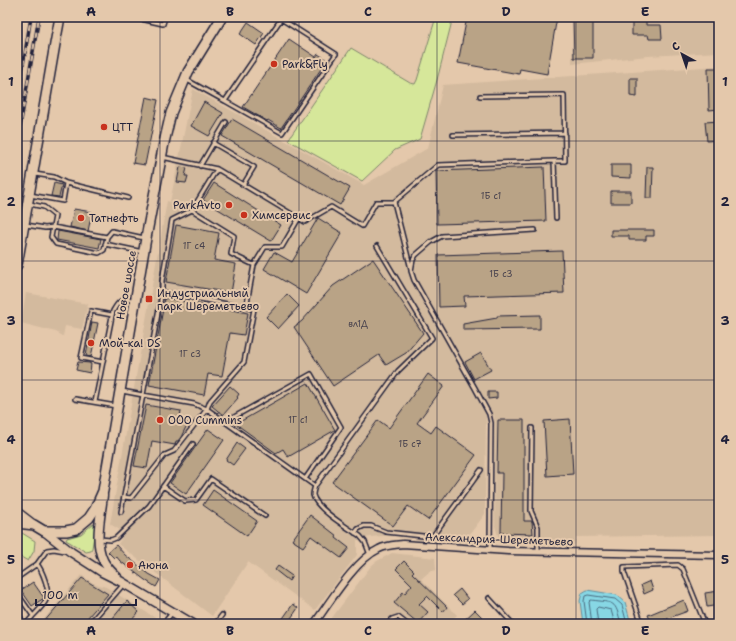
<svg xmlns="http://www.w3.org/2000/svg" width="736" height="641" viewBox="0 0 736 641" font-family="'Shantell Sans',sans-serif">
<rect width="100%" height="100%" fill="#e4c8ab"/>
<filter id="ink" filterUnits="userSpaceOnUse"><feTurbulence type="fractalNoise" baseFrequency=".025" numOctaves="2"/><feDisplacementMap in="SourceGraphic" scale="8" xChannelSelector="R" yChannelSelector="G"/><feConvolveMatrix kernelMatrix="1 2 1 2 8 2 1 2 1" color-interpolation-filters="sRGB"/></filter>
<g filter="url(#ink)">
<path fill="#d3ba9e" d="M572 17H719V52L648 56 572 64Z
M719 66V535L576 537 575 545 500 542 495 526 494 415 486 416 485 514 463 543 396 535 370 537 357 540V555L315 610 248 562 212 616 118 544 125 533 110 524 167 201 170 202 193 89 364 185 428 148 443 85Z
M26 293 88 304 82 329 65 326 63 336 56 332 21 323Z
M392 553 435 558 436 570 429 572 421 579 457 615 448 624 328 623 371 566 377 561Z
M81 575 93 583 106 587 165 624H40Z"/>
<path fill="#d6e79a" stroke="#7c846a" d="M436 17H453L437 80 420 139 395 150 362 181 288 140 351 48 410 83 415 84 417 80Z
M94 523 96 525 92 548 91 551 86 552 66 540 67 538 81 534Z
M17 533H22L35 541 34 551 28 561 21 557 17 560Z"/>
<path fill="#87d7e4" stroke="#5f8fa0" d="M587 590 617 595 625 602 631 624H583L580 601 582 593Z"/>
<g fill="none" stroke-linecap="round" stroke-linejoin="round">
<path stroke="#4a6a7f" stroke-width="1" d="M587 624 584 601 585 596 588 595 615 599 622 605 627 624
M592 624 589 602 591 600C615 603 615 600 621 624
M598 624 596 609 598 607 611 610 615 624"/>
</g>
<path fill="#b9a386" stroke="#22223b" d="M467 17H557L547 74 520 69 519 74 458 63Z
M573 17H593V58H574Z
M632 20H646V25H661L662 39H649L648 35H632Z
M248 22 264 33 256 45 240 34Z
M289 39 316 57 318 54 327 60 281 128 268 120 267 121 243 107Z
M708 68H719V109L709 110Z
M630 78H637V97L630 96Z
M146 97 158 100 145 165 133 163Z
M204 102 223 113 209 136 191 126Z
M232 119 350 188 340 205 222 136Z
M719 121V140L707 141 705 122Z
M611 165H631V178L611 177Z
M180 167 187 168 185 176H188L186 183 177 182Z
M544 167 546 221 437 224 436 171Z
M647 167H653L652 198H646Z
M54 183 62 185 59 197 51 196Z
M214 183 281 225 271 241 203 200Z
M611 191H631V203H611Z
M74 209 92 212 88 231 70 227Z
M318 218 342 233 306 294 264 269 274 252 292 262Z
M176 225 219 233 214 260 236 264 231 293 166 282Z
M611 230H654V236H646V240H629V236H611Z
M58 231 101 239 99 248 57 240Z
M562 251 564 293 464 296 465 306 439 307 438 255Z
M373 259 423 333 406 353 386 365 379 355 333 386 294 327 302 321 333 286Z
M287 294 299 306 278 329 266 317Z
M165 298 248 313 244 335 230 333 222 376 208 374 204 395 149 385Z
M540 315V329L463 330V324L497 318V316Z
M92 322 98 323 91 357 86 356Z
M481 353 491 370 474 379 465 362Z
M78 362 90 363V364H91L90 373 76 370Z
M428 374 444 386 417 423 431 433 436 426 476 455 428 520 408 506 393 526 332 482 378 420 389 428Z
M308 383 335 430 288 457 283 449 276 453 236 424Z
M230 386 239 394 237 397 238 398 223 415 212 406Z
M488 392H497V398L488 399Z
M146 405 181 411 179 422 188 423 181 437 178 441H176L175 445 152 441 147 468 134 466Z
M570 419 573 474 547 476 544 421Z
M498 420H524V521H532L533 534 501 533 502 473H497Z
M208 429 224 440 186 494 170 483Z
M237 443 245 449 233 465 226 460Z
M213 490 257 521 247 536 203 505Z
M310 515 337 536 336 538 349 548 341 558 311 536 303 547 292 540Z
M116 545 125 555 149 574 160 580 156 587 145 580 120 561 116 556 114 558 108 552Z
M404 561 414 571 412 573 447 607 443 612 427 596 419 604 428 612 418 623 394 603 403 592 405 593 412 585 396 569Z
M278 566 292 576 289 581 275 570Z
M82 578 108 594 82 624H42Z
M650 581 653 590 644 594 641 585Z
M33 582 44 598 32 606 21 590Z
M460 589 468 599 462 604 453 595Z
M719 591V605L707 607 705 593Z
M684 600 688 611 652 624 648 615Z
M127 601 139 612 128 624H108Z
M293 604 298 608 287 624H279Z
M17 608 24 618 17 624Z
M475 610 482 617 475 624H460Z"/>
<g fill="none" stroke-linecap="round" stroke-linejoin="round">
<defs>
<path id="service" d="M132 17 163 24 165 17
M187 80 225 101 281 19
M480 96 564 95 565 161H554
M225 101 282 133 336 54 278 17
M453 135 565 133
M213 143 254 167 243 185
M162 157 217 169
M200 166 226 122
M35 174 54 177 66 183 128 198
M30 195 63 201 66 183
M30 204 44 207 55 216 51 237 56 244 99 253 104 250 107 237 112 231 144 238
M26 225 45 228 53 227 107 237
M105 244 143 252
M254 265 265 247H282L299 218
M411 269 394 202 438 165 554 161 556 218
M162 292V281L172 220 192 210
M246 308 254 265 231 254 234 236 192 210 217 169 305 222 331 207 362 226 376 202H394
M103 362 81 358 91 311 112 315
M122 391 143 395 162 292 254 309 244 362 210 401 207 409 174 451 165 455 131 498 124 497
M75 399 116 406
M95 402 113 311C119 300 122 298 134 300
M225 422 311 374 341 427 305 479
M532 428 531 511 538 527V551
M163 486 185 501 196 500 211 479 265 516
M121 512 143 395 194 404 207 409 315 486
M355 533 358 529 364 526H371L386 532 432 537 481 470
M100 539 111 540 116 538 149 506 193 444
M490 550 491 423 489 414 475 388 414 280 411 271 413 260 416 255 431 242 442 236 535 230
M370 555 365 542 360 536C348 528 316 509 313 495 313 492 314 489 315 486L398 371 432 338 377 246
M17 578 37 564 47 550 54 549 65 551
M17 593 33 616 26 624
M489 598 513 624
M33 616C38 611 45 604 47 598 50 590 42 570 37 564
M90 623 123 585
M163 624 172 613
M215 624 222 615
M388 624 392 619 398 617 407 624
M642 624 624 572V567L678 565 683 569 705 624"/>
<path id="minor" d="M314 624C330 602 355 560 379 549 386 545 395 545 403 544L508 551 719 555"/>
<path id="secondary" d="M103 495C101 516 94 541 103 560 106 567 112 572 117 577
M17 512 34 525
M44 531 71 552 102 572 120 581 193 624"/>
<path id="primary" d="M17 265 55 44 60 17
M17 523 34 525 44 531H66L76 529 89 518 95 509 103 491 146 238 164 143 171 113 188 72 222 17"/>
</defs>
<use href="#service" stroke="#22223b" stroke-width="6"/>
<use href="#minor" stroke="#22223b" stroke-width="9"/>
<use href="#secondary" stroke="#22223b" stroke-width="11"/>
<use href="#primary" stroke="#22223b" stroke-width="12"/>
<use href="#service" stroke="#e4c8ab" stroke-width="3"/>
<use href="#minor" stroke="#e4c8ab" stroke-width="6"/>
<use href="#secondary" stroke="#e4c8ab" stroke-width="8"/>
<use href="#primary" stroke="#e4c8ab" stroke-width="9"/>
<defs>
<path id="rail" d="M17 101 31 17
M17 144 39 17"/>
</defs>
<use href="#rail" stroke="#22223b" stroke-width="3.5"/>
<use href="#rail" stroke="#e4c8ab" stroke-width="2" stroke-dasharray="6" stroke-linecap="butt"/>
</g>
</g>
<path fill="none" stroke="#22223b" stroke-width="1" stroke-opacity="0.55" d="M160 17V624M299 17V624M437 17V624M576 17V624M17 141H719M17 261H719M17 380H719M17 500H719"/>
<g fill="#c8321e" stroke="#e4c8ab" stroke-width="1.5">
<circle cx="274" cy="64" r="4"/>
<circle cx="104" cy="127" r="4"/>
<circle cx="229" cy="205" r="4"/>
<circle cx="244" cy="215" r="4"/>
<circle cx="81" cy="218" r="4"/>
<rect x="145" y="295" width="8" height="8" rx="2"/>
<circle cx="91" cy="343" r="4"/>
<circle cx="160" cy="420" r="4"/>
<circle cx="130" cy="565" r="4"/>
</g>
<g text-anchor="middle" stroke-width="4" stroke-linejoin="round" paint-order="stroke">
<g font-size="9" fill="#48424e">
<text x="491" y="199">1Б с1</text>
<text x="194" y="249">1Г с4</text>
<text x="501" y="277">1Б с3</text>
<text x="358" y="327">вл1Д</text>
<text x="190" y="357">1Г с3</text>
<text x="298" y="423">1Г с1</text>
<text x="410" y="447">1Б с7</text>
</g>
<g font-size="11" fill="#22223b" stroke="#e4c8ab" text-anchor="start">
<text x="282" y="68">Park&amp;Fly</text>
<text x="112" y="131">ЦТТ</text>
<text x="221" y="209" text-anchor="end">ParkAvto</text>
<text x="252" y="219">Химсервис</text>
<text x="89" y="222">Татнефть</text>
<text x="157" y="297">Индустриальный<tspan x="157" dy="13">парк Шереметьево</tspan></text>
<text x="99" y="347">Мой-ка! DS</text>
<text x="168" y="424">OOO Cummins</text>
<text x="138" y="569">Аюна</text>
</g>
<g font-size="11" fill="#22223b" stroke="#e4c8ab">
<text transform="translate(126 285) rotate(-80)" y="4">Новое шоссе</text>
<text transform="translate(499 539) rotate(2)" y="4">Александрия-Шереметьево</text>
</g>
</g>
<rect width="736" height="641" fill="none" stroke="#e4c8ab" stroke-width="44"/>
<g transform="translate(682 54) rotate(320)" stroke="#e4c8ab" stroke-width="3" paint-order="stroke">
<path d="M0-3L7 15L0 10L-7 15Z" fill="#22223b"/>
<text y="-6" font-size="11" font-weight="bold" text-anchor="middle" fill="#22223b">С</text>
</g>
<path d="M36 599v6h100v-6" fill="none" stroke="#22223b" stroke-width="2"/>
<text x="42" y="599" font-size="12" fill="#22223b" stroke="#e4c8ab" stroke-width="3" paint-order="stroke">100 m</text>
<rect x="22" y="22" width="692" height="597" fill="none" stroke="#22223b" stroke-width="1.5"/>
<g font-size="13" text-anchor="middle" font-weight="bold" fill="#22223b">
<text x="91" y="16">A</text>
<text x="230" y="16">B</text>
<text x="368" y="16">C</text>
<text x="506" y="16">D</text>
<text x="645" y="16">E</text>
<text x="11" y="86">1</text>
<text x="725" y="86">1</text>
<text x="11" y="206">2</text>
<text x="725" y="206">2</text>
<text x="11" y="325">3</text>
<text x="725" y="325">3</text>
<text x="11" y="444">4</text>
<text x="725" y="444">4</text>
<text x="11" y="564">5</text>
<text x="725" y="564">5</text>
<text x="91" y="635">A</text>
<text x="230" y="635">B</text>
<text x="368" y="635">C</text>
<text x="506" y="635">D</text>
<text x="645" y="635">E</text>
</g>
</svg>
